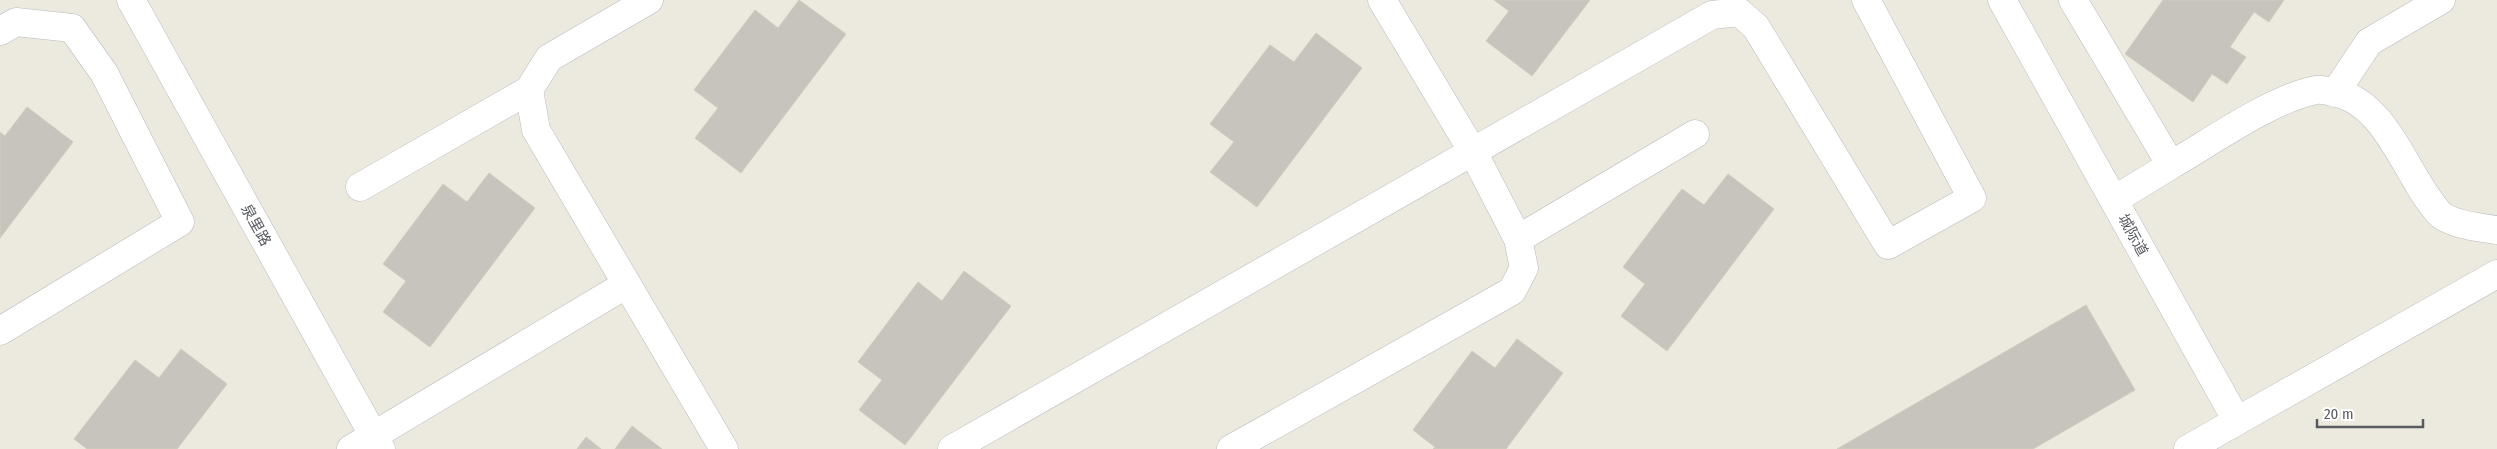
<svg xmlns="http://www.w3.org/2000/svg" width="2497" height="449" viewBox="0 0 2497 449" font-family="'Fira Sans Condensed','Noto Sans SC',sans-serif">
<rect width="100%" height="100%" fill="#eceade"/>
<path fill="#c6c4bc" stroke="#d0ccbd" d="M799 0 846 34 741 173 695 138 718 108 694 90 755 10 778 28Z
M1494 0H1590L1532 76 1486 41 1509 11Z
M2163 0H2284L2269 22 2254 12 2230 47 2246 57 2227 84 2212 74 2193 102 2125 54Z
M1316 33 1362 68 1257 207 1210 172 1234 142 1210 124 1270 45 1294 62Z
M27 107 73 142 0 238V132L5 136Z
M489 173 535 208 430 347 383 312 406 281 383 264 443 184 467 202Z
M1728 174 1774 209 1667 351 1621 316 1645 284 1623 267 1682 189 1704 205Z
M964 271 1011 306 905 445 859 410 882 380 858 362 918 282 942 301Z
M2086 305 2135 390 2033 449H1837Z
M1517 339 1563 373 1506 449H1433L1435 447 1413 430 1472 351 1495 368Z
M181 349 227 384 177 449H87L74 439 135 360 159 378Z
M632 426 662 449H615Z
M586 437 601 449H577Z"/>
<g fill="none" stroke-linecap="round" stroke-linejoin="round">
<defs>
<path id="street" d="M649 0 549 58 529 90 536 130 724 449
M1382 0 1473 152 1518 239
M2073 0 2171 165C2211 142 2271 99 2316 90 2321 89 2328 91 2334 92 2388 103 2406 177 2439 213 2449 224 2482 228 2497 230
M0 31 16 22 72 28 104 73 180 222 0 331
M2335 93 2369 42 2441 0
M360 187 529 90
M2114 200 2171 165
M2237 421 2497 274
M351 449 627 284
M952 449 1712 15 1739 12 1756 27 1888 245 1972 198 1866 0
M1231 449 1512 291 1524 268 1518 239 1695 134"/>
<path id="secondary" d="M131 0 381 449
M2002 0 2237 421 2188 449"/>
</defs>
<use href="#street" stroke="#b7b9be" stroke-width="29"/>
<use href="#secondary" stroke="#babcc3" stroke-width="29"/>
<use href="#street" stroke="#fff" stroke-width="28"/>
<use href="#secondary" stroke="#fff" stroke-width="28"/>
</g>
<g text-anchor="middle" stroke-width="4.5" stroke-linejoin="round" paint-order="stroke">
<g font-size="15" fill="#585b60" stroke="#fff">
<text transform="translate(256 225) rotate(61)" y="5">泉里路</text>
<text transform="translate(2133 235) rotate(61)" y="5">城际道</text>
</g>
</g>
<path d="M2317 419v8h106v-8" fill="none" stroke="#585b60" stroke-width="2.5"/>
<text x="2324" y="419" font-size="15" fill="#585b60" stroke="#ffffff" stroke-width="4" paint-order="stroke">20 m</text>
</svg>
